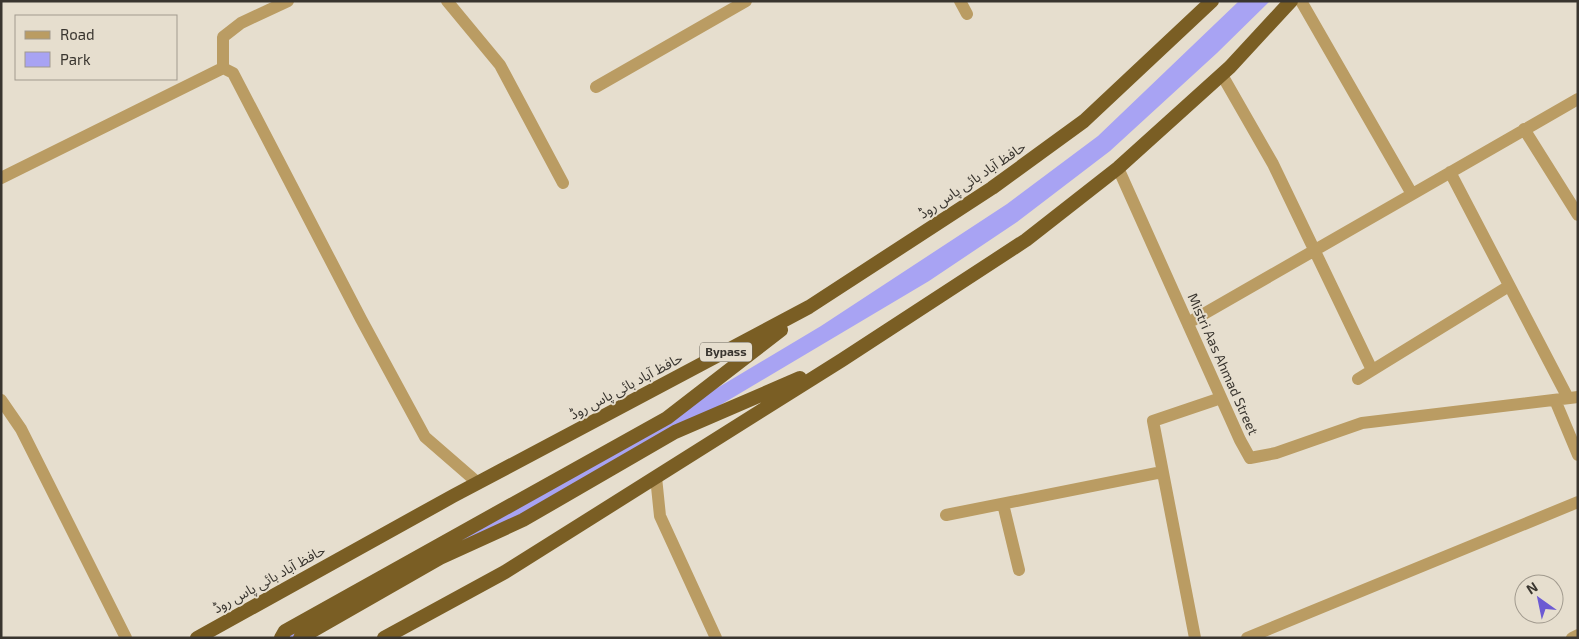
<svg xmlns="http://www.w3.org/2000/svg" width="1579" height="639" viewBox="0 0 1579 639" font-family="'Exo 2','Noto Sans Arabic',sans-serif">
<rect width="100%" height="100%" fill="#e6dece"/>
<path fill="#a8a3f3" d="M1239 1H1270L1217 53 1110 151 1017 222 929 281 675 432 300 638H281L667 418 821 326 1007 204 1098 136Z"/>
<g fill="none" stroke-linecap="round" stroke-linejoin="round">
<path stroke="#ba9c63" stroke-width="12" d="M447 1 500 65 563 183
M960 1 967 14
M1301 1 1412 194
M223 68V37L241 23 288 1
M1222 75 1273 164 1372 370
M596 87 746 1
M1524 129 1578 215
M1118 168 1240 440 1250 458 1276 453 1362 423 1578 397
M1450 172 1568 398
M1 178 223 68 233 73 361 319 425 437 478 483
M1188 323 1578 99
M1358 379 1509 286
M1 400 21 429 126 638
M1555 400 1578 455
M656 477 660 516 716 638
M1003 504 1019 570
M946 515 1162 472
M1195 638 1153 421 1221 398
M1247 638 1578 502
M1572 638 1578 635"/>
<path stroke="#7a5e24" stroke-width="14" d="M197 638 453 496 809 307 992 188 1084 121 1212 1
M281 638 285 631 667 418 781 330
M300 638 440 558 523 520 675 432 800 378
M384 638 505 572 842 360 1026 240 1118 168 1230 67 1291 1"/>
</g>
<g text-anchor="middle" stroke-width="4" stroke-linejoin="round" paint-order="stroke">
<rect fill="#e6dece" stroke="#6d685f" stroke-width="1" x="700" y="342.5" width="52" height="19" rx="4"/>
<g font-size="12" font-weight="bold" fill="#39352f">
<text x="726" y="356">Bypass</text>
</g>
<g font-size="14" fill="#39352f" stroke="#e6dece">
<text transform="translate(972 180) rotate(-34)" y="5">حافظ آباد بائی پاس روڈ</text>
<text transform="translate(1223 364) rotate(66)" y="5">Mistri Aas Ahmad Street</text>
<text transform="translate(626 386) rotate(-28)" y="5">حافظ آباد بائی پاس روڈ</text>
<text transform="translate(269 579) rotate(-29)" y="5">حافظ آباد بائی پاس روڈ</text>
</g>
</g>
<rect width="1579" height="639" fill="none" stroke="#39352f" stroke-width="5"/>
<rect x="15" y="15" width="162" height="65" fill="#e6dece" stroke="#a19a8e"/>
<rect x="25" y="31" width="25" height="8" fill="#ba9c63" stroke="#a19a8e"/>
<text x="60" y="40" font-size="15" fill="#39352f">Road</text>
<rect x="25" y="52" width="25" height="15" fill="#a8a3f3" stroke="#a19a8e"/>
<text x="60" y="65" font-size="15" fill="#39352f">Park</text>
<g transform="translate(1539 599) rotate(327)"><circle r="24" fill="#e6dece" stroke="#a19a8e"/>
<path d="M0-4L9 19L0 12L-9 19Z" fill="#6c5ad3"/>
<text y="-8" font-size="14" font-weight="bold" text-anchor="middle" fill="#39352f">N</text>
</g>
</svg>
